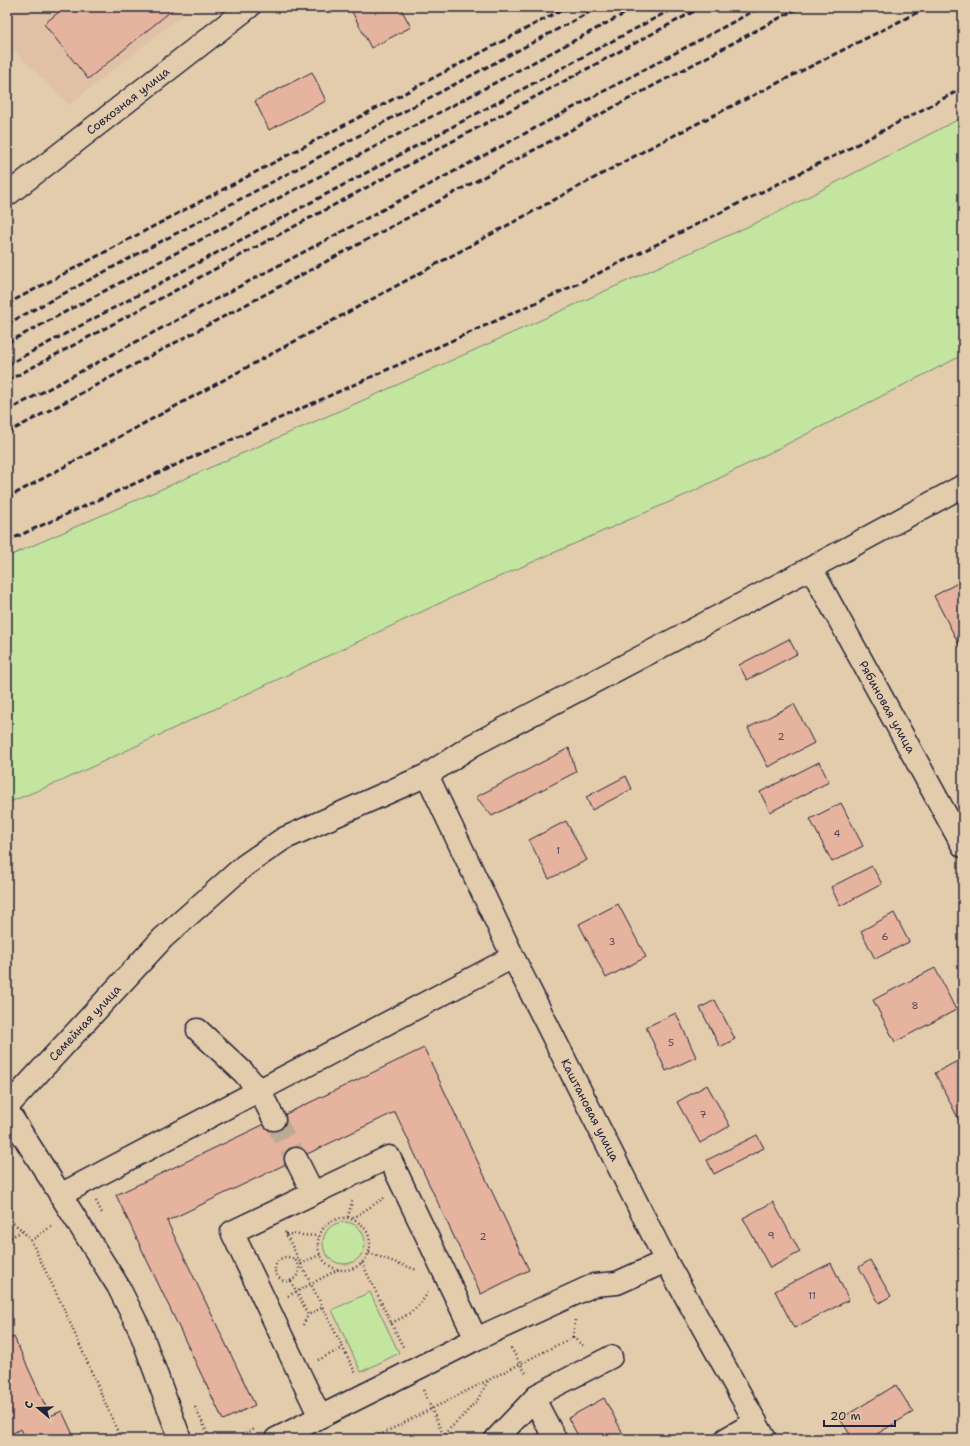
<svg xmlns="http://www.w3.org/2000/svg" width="970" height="1446" viewBox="0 0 970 1446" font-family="'Shantell Sans',sans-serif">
<rect width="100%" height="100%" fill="#e3ccac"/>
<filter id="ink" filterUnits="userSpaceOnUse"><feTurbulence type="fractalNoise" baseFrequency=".025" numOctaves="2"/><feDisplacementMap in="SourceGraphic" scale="8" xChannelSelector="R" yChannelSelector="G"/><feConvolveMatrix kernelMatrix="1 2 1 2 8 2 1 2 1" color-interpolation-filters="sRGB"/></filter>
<g filter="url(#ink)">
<path fill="#e0c1a6" d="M7 7H193L69 105 7 43Z"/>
<path fill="#c3e59f" stroke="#72846d" d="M963 117V355L690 493 453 597 66 779 7 803V557L366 399 769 217Z
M323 1243a21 21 0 1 1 42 0a21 21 0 1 1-42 0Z
M370 1292 399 1353 361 1372 332 1310Z"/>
<path fill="#e6b39f" stroke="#22223b" d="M65 7H176L88 79 44 24Z
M356 7H400L411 27 371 48 351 10Z
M312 72 326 101 269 130 255 101Z
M963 580V652L934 596Z
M789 639 797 654 747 680 739 665Z
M794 704 814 743 768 767 748 728Z
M569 748 576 772 492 816 476 797Z
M819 762 829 782 770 812 760 792Z
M626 776 632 789 592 810 586 797Z
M841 803 863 846 832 862 810 819Z
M566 821 587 860 549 879 529 840Z
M872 866 882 884 840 906 831 887Z
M618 904 646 957 606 978 579 924Z
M894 913 909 942 875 959 861 931Z
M935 968 956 1010 895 1042 873 1000Z
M715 1000 735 1039 720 1047 700 1008Z
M676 1013 696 1057 666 1071 646 1027Z
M424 1048 529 1270 481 1294 395 1112 167 1221 255 1405 223 1420 116 1195Z
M963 1058V1118L959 1120 935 1073Z
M707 1085 730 1126 700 1143 677 1102Z
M757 1135 764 1148 714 1174 707 1160Z
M773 1202 800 1252 770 1268 743 1218Z
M870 1260 891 1296 879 1303 859 1267Z
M831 1263 849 1300 794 1328 775 1291Z
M14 1337 50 1416 62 1411 75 1439H25L21 1429 7 1436V1340Z
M896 1385 913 1412 869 1439H853L840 1419Z
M604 1398 626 1439H580L568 1418Z"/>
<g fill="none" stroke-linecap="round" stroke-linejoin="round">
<path stroke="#bcaa95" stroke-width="22" stroke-dasharray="22 11" stroke-linecap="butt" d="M274 1119 296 1159"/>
<defs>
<path id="minor" d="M7 195 249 7
M811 568 963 846
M427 775 513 957 666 1261 765 1439
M198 1030 243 1072 259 1090 274 1119
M7 1107 163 938 244 866 283 839 427 775 473 745 811 568 963 486
M7 1110 118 1286 140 1330 180 1439
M296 1159 313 1193
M60 1195 513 957
M534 1399 555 1439
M320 1417 232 1232 389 1157 476 1339
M276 1439 476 1339 594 1285 617 1283 666 1261
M496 1439 539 1394 611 1357
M726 1439 756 1422"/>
</defs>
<use href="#minor" stroke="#22223b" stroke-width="25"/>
<path stroke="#22223b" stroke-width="2.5" stroke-dasharray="1 3" stroke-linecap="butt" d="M96 1201 103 1215
M348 1217 352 1201
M318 1244a26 26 0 1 1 52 0a26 26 0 1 1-52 0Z
M7 1218 23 1231 31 1241 64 1309 121 1439
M353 1218 384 1198
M285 1232 356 1374
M286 1234 319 1236
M7 1239 23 1231
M31 1241 53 1225
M369 1253 417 1270
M275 1269a12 12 0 1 1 24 0a12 12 0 1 1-24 0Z
M362 1263 404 1349
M301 1264 321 1254
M291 1281 308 1315 323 1307
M288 1296 339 1269
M391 1323C408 1316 419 1308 428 1292
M303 1325 308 1315
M573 1337 575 1320
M573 1337 583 1346
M511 1348 527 1375
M318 1360 343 1348
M423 1390 445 1439
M195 1407 210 1439
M235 1439 255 1429
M372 1439 573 1337
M429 1439 443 1435 464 1415 478 1399 488 1381"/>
<use href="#minor" stroke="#e3ccac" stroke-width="22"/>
<path stroke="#22223b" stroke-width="3" stroke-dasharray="6 3" stroke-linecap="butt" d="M7 304 567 7
M7 324 599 7
M7 343 637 7
M7 365 676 7
M7 381 702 7
M7 411 761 7
M7 433 800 7
M7 498 655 145 928 7
M7 541 573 286 850 148 963 88"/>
</g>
</g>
<g text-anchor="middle" stroke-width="3.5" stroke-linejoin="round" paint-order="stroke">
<g font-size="10" fill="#534654">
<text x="781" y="740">2</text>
<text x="837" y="837">4</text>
<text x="558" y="854">1</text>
<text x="885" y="940">6</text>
<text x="612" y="945">3</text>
<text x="915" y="1009">8</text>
<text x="671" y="1046">5</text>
<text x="703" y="1118">7</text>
<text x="771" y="1239">9</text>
<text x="483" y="1240">2</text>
<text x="812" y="1299">11</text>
</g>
<g font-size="12" fill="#22223b" stroke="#e3ccac">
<text transform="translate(128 101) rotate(-38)" y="4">Совхозная улица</text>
<text transform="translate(887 707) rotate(61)" y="4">Рябиновая улица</text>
<text transform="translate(85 1023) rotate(-47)" y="4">Семейная улица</text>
<text transform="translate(590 1110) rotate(63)" y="4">Каштановая улица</text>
</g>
</g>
<rect width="970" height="1446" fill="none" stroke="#e3ccac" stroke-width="24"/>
<rect x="12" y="12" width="946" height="1422" fill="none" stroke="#22223b" stroke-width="1.5" filter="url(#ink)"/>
<g transform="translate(38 1408) rotate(289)" stroke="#e3ccac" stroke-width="3" paint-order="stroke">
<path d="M0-3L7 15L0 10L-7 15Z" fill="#22223b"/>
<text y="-6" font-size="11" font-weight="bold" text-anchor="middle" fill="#22223b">С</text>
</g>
<path d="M824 1420v6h71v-6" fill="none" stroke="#22223b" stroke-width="2"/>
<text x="830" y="1420" font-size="12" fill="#22223b" stroke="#e3ccac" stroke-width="3" paint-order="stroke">20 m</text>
</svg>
